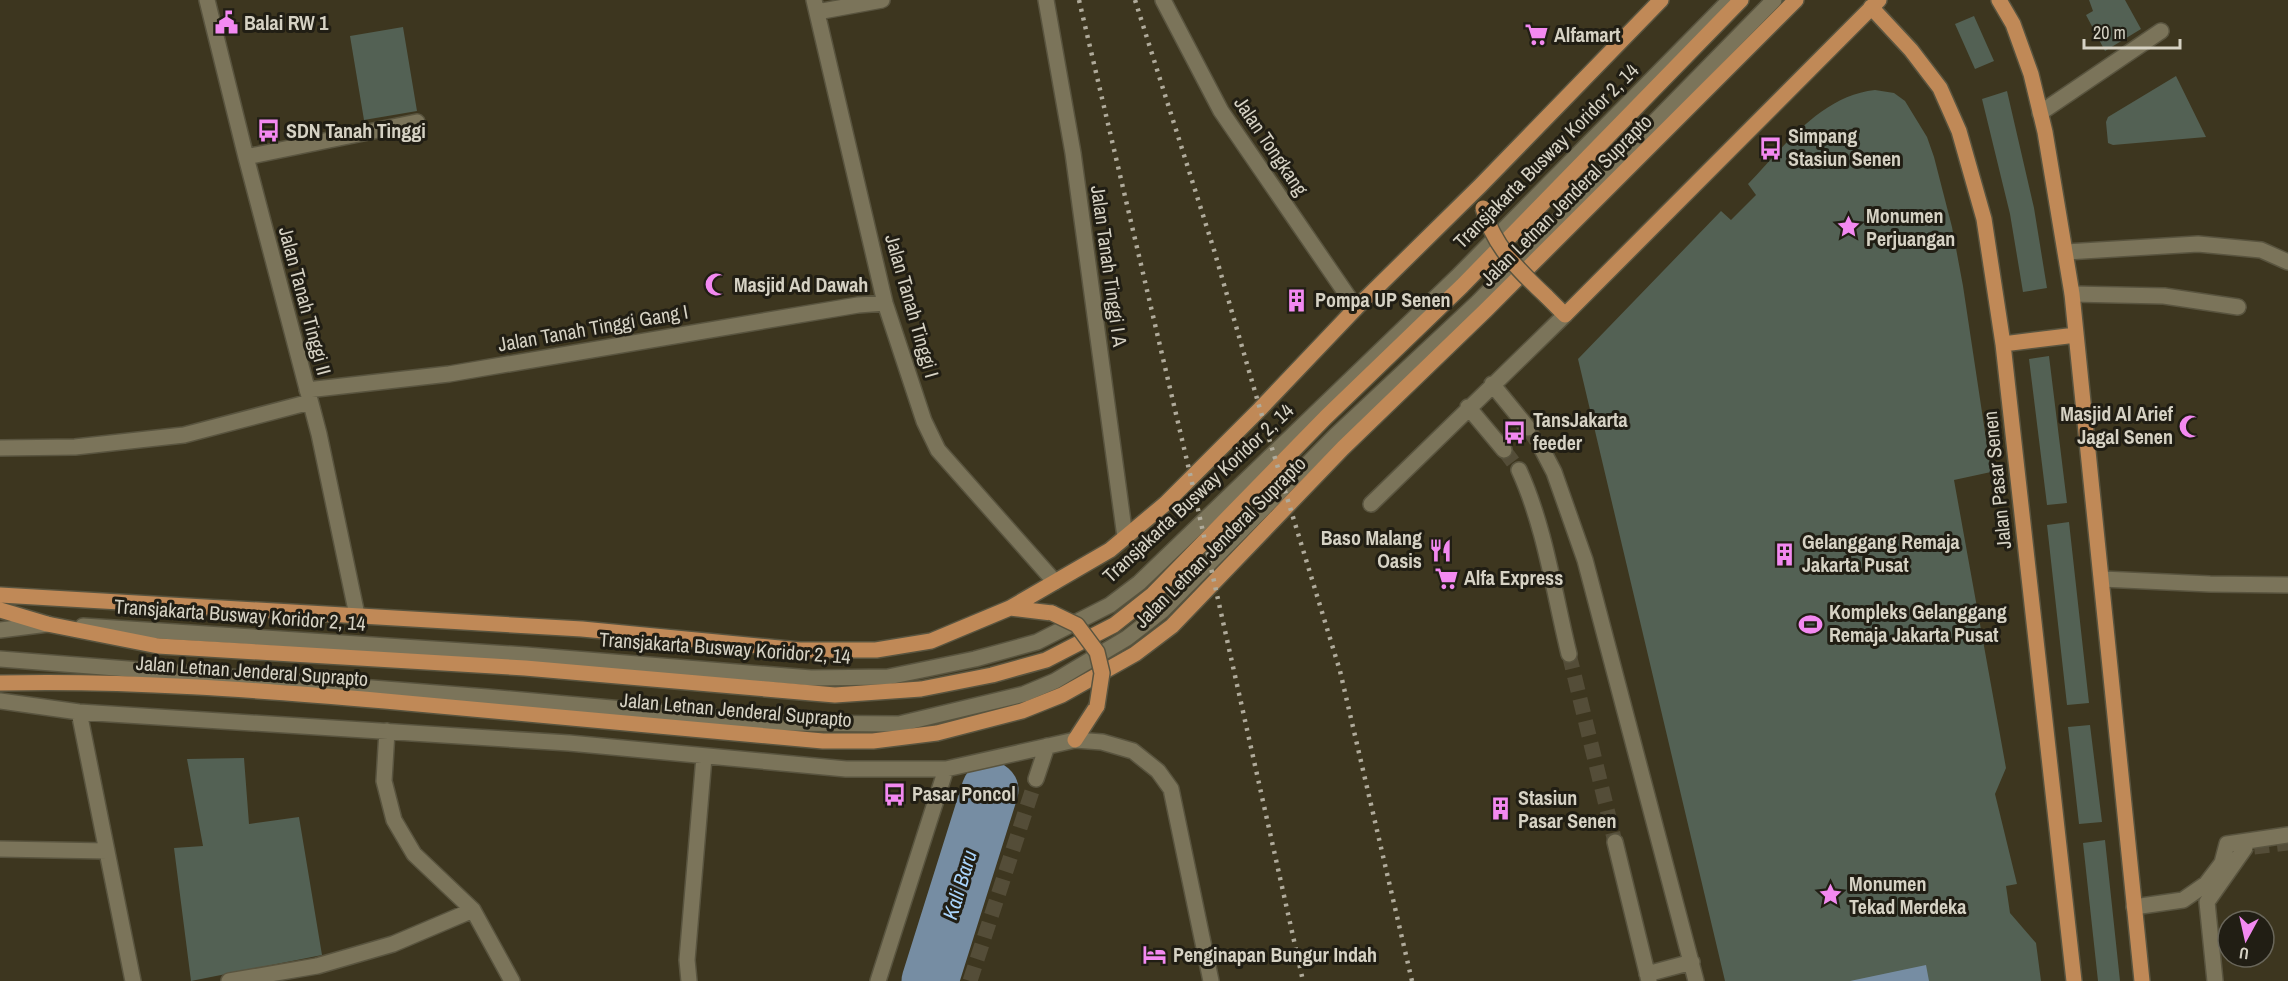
<svg xmlns="http://www.w3.org/2000/svg" width="2288" height="981" viewBox="0 0 2288 981" font-family="'Archivo Narrow',sans-serif">
<rect width="100%" height="100%" fill="#3d361f"/>
<path fill="#536154" d="M2089 0H2125L2141 29 2105 51 2086 15 2093 11Z
M1974 16 1994 61 1975 69 1955 24Z
M403 27 417 111 364 120 350 36Z
M2176 76 2206 137 2113 145 2108 143 2106 122 2108 117Z
M1875 90 1894 93 1905 101 1927 137 1934 157 1952 227 1963 286 1991 472 1954 480 2006 768 1995 794 2017 884 2006 886 2010 913 2036 943 2041 981H1725L1578 359 1721 211 1731 220 1756 195 1748 184C1784 147 1820 96 1875 90Z
M2007 91 2034 208 2047 288 2023 292 2010 214 1982 99Z
M2049 356 2067 503 2047 505 2029 359Z
M2069 522 2089 703 2067 705 2047 525Z
M2090 725 2102 822 2079 824 2068 727Z
M244 758 249 824 299 817 322 955 191 981 174 848 203 846 187 759Z
M2105 840 2120 981H2098L2083 843Z"/>
<path fill="#768da3" d="M1926 965 1929 981H1850Z"/>
<g fill="none" stroke-linecap="round" stroke-linejoin="round">
<path stroke="#768da3" stroke-width="57" d="M930 981 990 790"/>
<path stroke="#544d38" stroke-width="15" stroke-dasharray="15 8" stroke-linecap="butt" d="M1528 428 1542 449
M1504 450 1519 470
M1569 654 1615 842
M2254 847 2288 843
M970 981 1036 779"/>
<defs>
<path id="minor" d="M207 0 246 157 319 434 357 615
M814 0 885 303 924 421 938 450 1055 582
M1046 0 1073 153 1125 537
M1163 0 1221 111 1356 308
M817 12 882 0
M2040 113 2161 31
M246 157 417 122
M2066 252 2198 244 2261 250 2288 262
M2072 294 2164 296 2238 307
M1492 384 1528 428
M307 390 449 374 858 305 885 303
M1468 407 1504 450
M0 448 75 447 184 435 310 402
M1542 449 1554 472 1585 560 1696 981
M1519 470C1545 527 1554 593 1569 654
M1371 504 1565 315
M2102 579 2210 584 2288 585
M83 626 526 655 811 678 888 677 975 659 1037 642 1110 605 1139 583 1457 277 1730 0
M0 630 48 624
M0 659 487 697 780 723 899 724 1024 694 1055 681 1127 638 1163 610 1336 435 1478 302 1774 0
M0 701 79 712 569 743 846 769H946L1075 740 1102 742 1133 751 1158 771 1171 789 1211 981
M79 712 133 981
M387 731 384 781 394 820 414 854 473 910 512 981
M1036 779 1047 746
M1615 842 1649 981
M0 849 107 851
M2134 907 2183 900 2206 884 2222 863 2227 844 2288 835
M1647 974 1692 962
M229 981 317 966 393 944 473 910
M689 981 687 960 704 757
M878 981 946 769
M2215 981 2207 902 2245 848"/>
<path id="major" d="M1999 0 2013 24 2031 74 2045 132 2072 294 2142 981
M1871 7 1911 50 1940 88 1959 131 1984 219 2003 344 2074 981
M1546 296 1565 315 1879 0
M2003 344 2076 335
M0 595 582 629 800 650H876L931 641 1010 608 1110 550 1165 504 1260 409 1356 308 1480 186 1661 0
M1010 608 1052 613
M0 610 47 624 158 646 525 668 835 695 921 689 992 675 1046 660 1114 625 1153 594 1326 417 1462 286 1741 0
M0 683C130 680 256 690 385 701 531 713 677 727 823 741H873L937 733 1022 711 1062 695 1135 654 1172 626 1343 448 1486 310 1796 0
M1075 740 1097 706"/>
</defs>
<use href="#minor" stroke="#59543f" stroke-width="18"/>
<use href="#major" stroke="#59543f" stroke-width="18"/>
<use href="#minor" stroke="#7b745a" stroke-width="15"/>
<use href="#major" stroke="#c08957" stroke-width="15"/>
<path stroke="#b0ab9b" stroke-width="4.5" stroke-dasharray="3 6" stroke-linecap="butt" d="M1079 0 1191 478 1303 981
M1135 0 1214 250 1260 409 1340 671 1412 981"/>
<defs>
<path id="major-bridge" d="M1483 208C1493 245 1518 270 1546 296
M1052 613 1077 625 1097 652 1102 673 1097 706"/>
</defs>
<use href="#major-bridge" stroke="#59543f" stroke-width="18" stroke-linecap="butt"/>
<use href="#major-bridge" stroke="#c08957" stroke-width="15"/>
</g>
<defs>
<symbol id="civic-bare" viewBox="-9 -9 18 18"><path d="M-.6-6.5H3V-4.5H.6V-3L4-1V1h2V6H-6V1h2V-1L-.6-3ZM-1.2 2.5V6h2.4V2.5Z" fill="#f389f1" stroke="#211e14" stroke-width="2.5" paint-order="stroke"/></symbol>
<symbol id="supermarket-bare" viewBox="-9 -9 18 18"><path d="M-6-5.5h2.5l.6 2H6L4.5 2H-2.5L-4.4-4H-6ZM-1.5 3.2a1.3 1.3 0 1 0 .1 0ZM3 3.2a1.3 1.3 0 1 0 .1 0Z" fill="#f389f1" stroke="#211e14" stroke-width="2.5" paint-order="stroke"/></symbol>
<symbol id="bus-bare" viewBox="-9 -9 18 18"><path d="M-5-6H5V4H4V6H2V4H-2V6H-4V4H-5ZM-3.5-4V0h7V-4ZM-3.5 1.2v1.5H-2V1.2ZM2 1.2v1.5H3.5V1.2Z" fill="#f389f1" stroke="#211e14" stroke-width="2.5" paint-order="stroke"/></symbol>
<symbol id="sight-bare" viewBox="-9 -9 18 18"><path d="M0-6L1.8-2.2L6-1.7L2.9 1.2L3.7 5.4L0 3.3L-3.7 5.4L-2.9 1.2L-6-1.7L-1.8-2.2Z" fill="#f389f1" stroke="#211e14" stroke-width="2.5" paint-order="stroke"/></symbol>
<symbol id="mosque-bare" viewBox="-9 -9 18 18"><path d="M3.5-4.9A6 6 0 1 0 3.5 4.9A5 5 0 1 1 3.5-4.9Z" fill="#f389f1" stroke="#211e14" stroke-width="2.5" paint-order="stroke"/></symbol>
<symbol id="building-bare" viewBox="-9 -9 18 18"><path d="M-4-6H4V6H1V3H-1V6H-4ZM-2.5-4.3h1.7v1.8h-1.7ZM.8-4.3h1.7v1.8H.8ZM-2.5-1h1.7V.8h-1.7ZM.8-1h1.7V.8H.8Z" fill="#f389f1" stroke="#211e14" stroke-width="2.5" paint-order="stroke"/></symbol>
<symbol id="restaurant-bare" viewBox="-9 -9 18 18"><path d="M-5-6h1v4h1v-4h1v4h1v-4h1v5L-1.5 .5V6h-2V.5L-5-1ZM5-6V6H3V1.5H1.5Q1.5-4 5-6Z" fill="#f389f1" stroke="#211e14" stroke-width="2.5" paint-order="stroke"/></symbol>
<symbol id="stadium-bare" viewBox="-9 -9 18 18"><path d="M0-5a6.5 5 0 1 0 0 10a6.5 5 0 1 0 0-10ZM-3.5-1.8h7v3.6h-7Z" fill="#f389f1" stroke="#211e14" stroke-width="2.5" paint-order="stroke"/></symbol>
<symbol id="hotel-bare" viewBox="-9 -9 18 18"><path d="M-6-4.5h1.5V1H6V5H4.5V3h-9V5H-6ZM-4 0a1.8 1.8 0 1 1 3.6 0ZM.5 0V-2.5h3Q6-2.5 6 0Z" fill="#f389f1" stroke="#211e14" stroke-width="2.5" paint-order="stroke"/></symbol>
</defs>
<g fill-rule="evenodd">
<use href="#civic-bare" x="210" y="6" width="33" height="33"/>
<use href="#supermarket-bare" x="1520" y="18" width="33" height="33"/>
<use href="#bus-bare" x="252" y="114" width="33" height="33"/>
<use href="#bus-bare" x="1754" y="132" width="33" height="33"/>
<use href="#sight-bare" x="1832" y="210" width="33" height="33"/>
<use href="#mosque-bare" x="700" y="268" width="33" height="33"/>
<use href="#building-bare" x="1280" y="284" width="33" height="33"/>
<use href="#mosque-bare" x="2174" y="410" width="33" height="33"/>
<use href="#bus-bare" x="1498" y="416" width="33" height="33"/>
<use href="#restaurant-bare" x="1424" y="534" width="33" height="33"/>
<use href="#building-bare" x="1768" y="538" width="33" height="33"/>
<use href="#supermarket-bare" x="1430" y="562" width="33" height="33"/>
<use href="#stadium-bare" x="1794" y="608" width="33" height="33"/>
<use href="#bus-bare" x="878" y="778" width="33" height="33"/>
<use href="#building-bare" x="1484" y="792" width="33" height="33"/>
<use href="#sight-bare" x="1814" y="878" width="33" height="33"/>
<use href="#hotel-bare" x="1138" y="938" width="33" height="33"/>
</g>
<g text-anchor="middle" stroke-width="6" stroke-linejoin="round" paint-order="stroke">
<g font-size="20" font-weight="bold" fill="#d6d2c4" stroke="#211e14" text-anchor="start">
<text x="244" y="30">Balai RW 1</text>
<text x="1554" y="42">Alfamart</text>
<text x="286" y="138">SDN Tanah Tinggi</text>
<text x="1788" y="143">Simpang<tspan x="1788" dy="23">Stasiun Senen</tspan></text>
<text x="1866" y="223">Monumen<tspan x="1866" dy="23">Perjuangan</tspan></text>
<text x="734" y="292">Masjid Ad Dawah</text>
<text x="1315" y="307">Pompa UP Senen</text>
<text x="2173" y="421" text-anchor="end">Masjid Al Arief<tspan x="2173" dy="23">Jagal Senen</tspan></text>
<text x="1533" y="427">TansJakarta<tspan x="1533" dy="23">feeder</tspan></text>
<text x="1422" y="545" text-anchor="end">Baso Malang<tspan x="1422" dy="23">Oasis</tspan></text>
<text x="1802" y="549">Gelanggang Remaja<tspan x="1802" dy="23">Jakarta Pusat</tspan></text>
<text x="1464" y="585">Alfa Express</text>
<text x="1829" y="619">Kompleks Gelanggang<tspan x="1829" dy="23">Remaja Jakarta Pusat</tspan></text>
<text x="912" y="801">Pasar Poncol</text>
<text x="1518" y="805">Stasiun<tspan x="1518" dy="23">Pasar Senen</tspan></text>
<text x="1849" y="891">Monumen<tspan x="1849" dy="23">Tekad Merdeka</tspan></text>
<text x="1173" y="962">Penginapan Bungur Indah</text>
</g>
<g font-size="20" fill="#d6d2c4" stroke="#211e14">
<text transform="translate(1271 146) rotate(56)" y="7">Jalan Tongkang</text>
<text transform="translate(1546 156) rotate(-45)" y="7">Transjakarta Busway Koridor 2, 14</text>
<text transform="translate(1566 200) rotate(-45)" y="7">Jalan Letnan Jenderal Suprapto</text>
<text transform="translate(1109 266) rotate(82)" y="7">Jalan Tanah Tinggi I A</text>
<text transform="translate(305 301) rotate(75)" y="7">Jalan Tanah Tinggi II</text>
<text transform="translate(912 306) rotate(74)" y="7">Jalan Tanah Tinggi I</text>
<text transform="translate(593 328) rotate(-10)" y="7">Jalan Tanah Tinggi Gang I</text>
<text transform="translate(1997 480) rotate(-96)" y="7">Jalan Pasar Senen</text>
<text transform="translate(1198 493) rotate(-43)" y="7">Transjakarta Busway Koridor 2, 14</text>
<text transform="translate(1220 542) rotate(-45)" y="7">Jalan Letnan Jenderal Suprapto</text>
<text transform="translate(240 615) rotate(4)" y="7">Transjakarta Busway Koridor 2, 14</text>
<text transform="translate(725 648) rotate(4)" y="7">Transjakarta Busway Koridor 2, 14</text>
<text transform="translate(252 671) rotate(4)" y="7">Jalan Letnan Jenderal Suprapto</text>
<text transform="translate(736 710) rotate(5)" y="7">Jalan Letnan Jenderal Suprapto</text>
</g>
<g font-size="21" font-style="italic" fill="#a9d4fc" stroke="#211e14">
<text transform="translate(960 885) rotate(-73)" y="7">Kali Baru</text>
</g>
</g>
<g transform="translate(2246 939) rotate(188)"><circle r="28" fill="#211e14" stroke="#69665a" stroke-width="1.5"/>
<path d="M0-4.5L10 22L0 15L-10 22Z" fill="#f389f1"/>
<text y="-9" font-size="16" font-weight="bold" text-anchor="middle" fill="#d6d2c4">U</text>
</g>
<path d="M2084 39v9h96v-9" fill="none" stroke="#d6d2c4" stroke-width="3"/>
<text x="2093" y="39" font-size="18" fill="#d6d2c4" stroke="#211e14" stroke-width="4.5" paint-order="stroke">20 m</text>
</svg>
